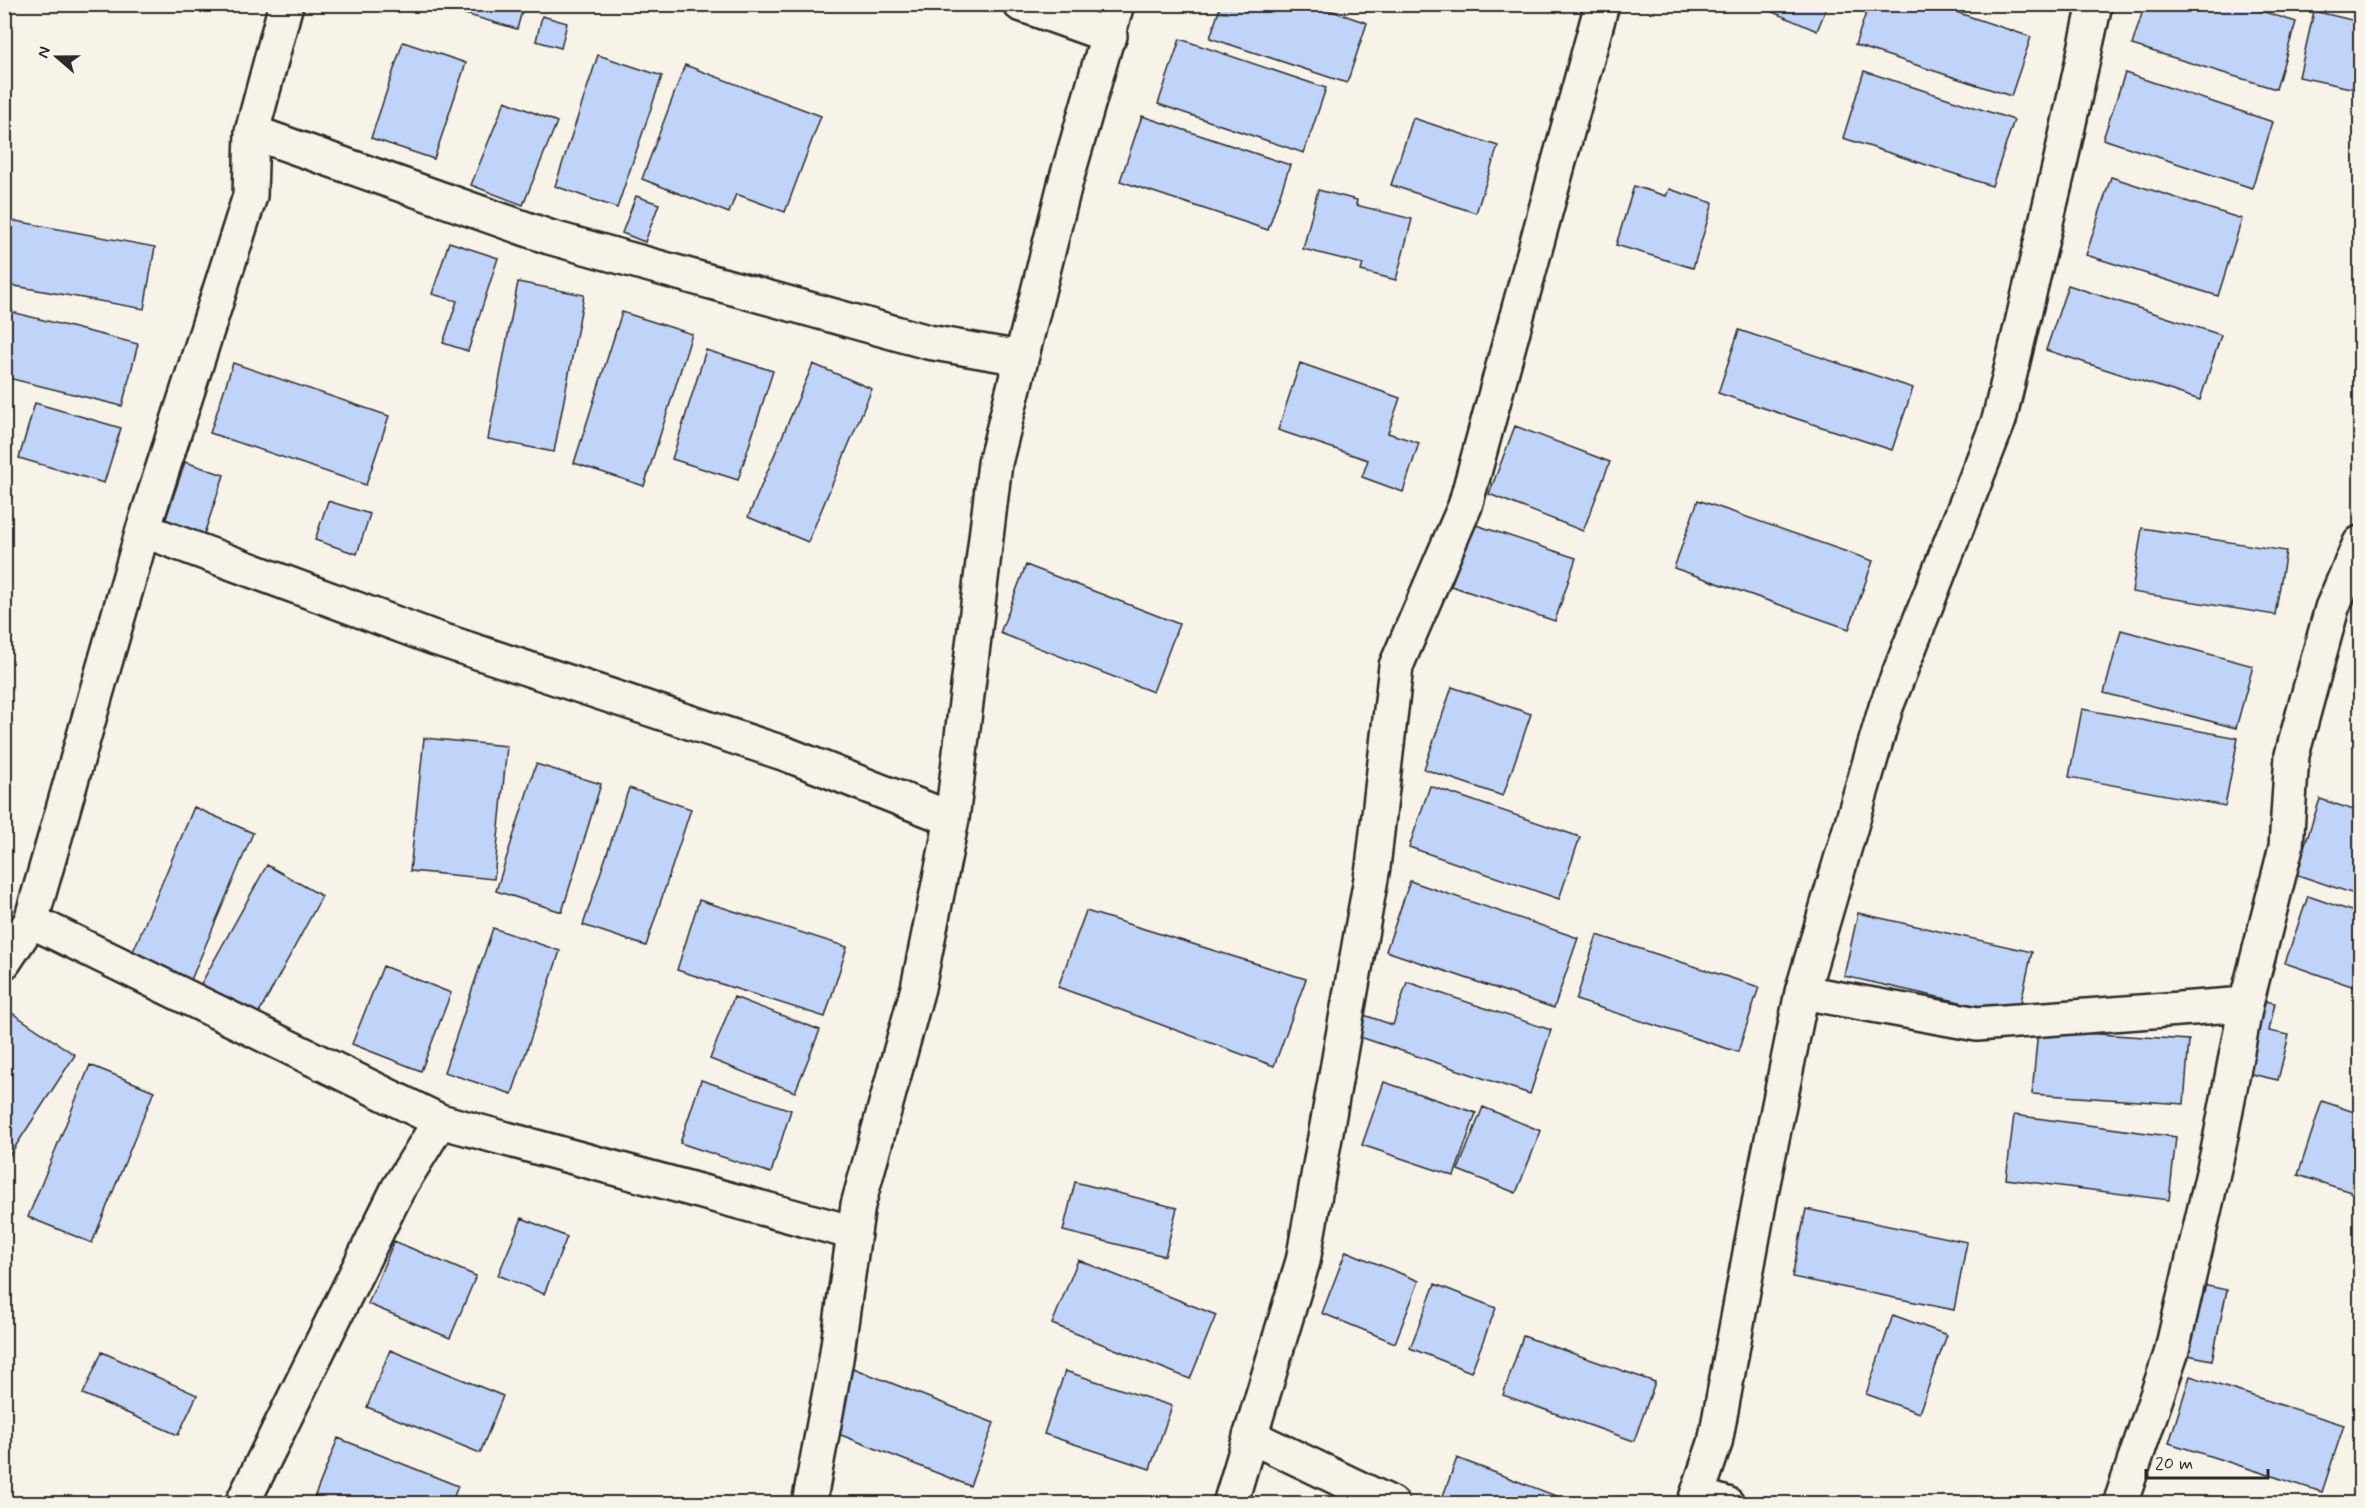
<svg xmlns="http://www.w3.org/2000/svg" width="2365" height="1508" viewBox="0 0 2365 1508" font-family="Mynerve,sans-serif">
<rect width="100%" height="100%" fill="#f7f3e8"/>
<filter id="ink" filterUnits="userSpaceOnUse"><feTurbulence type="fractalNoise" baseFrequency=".0167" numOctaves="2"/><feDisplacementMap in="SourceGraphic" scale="12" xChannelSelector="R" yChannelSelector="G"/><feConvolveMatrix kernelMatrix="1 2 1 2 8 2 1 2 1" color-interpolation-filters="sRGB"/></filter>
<g filter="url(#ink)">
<path fill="#c0d3f8" stroke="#2b2b2b" stroke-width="1.5" d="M453 4H524L517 29 451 10Z
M1221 4H1311L1367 23 1347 83 1210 38Z
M1754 4H1828L1817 31Z
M1869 4H1932L2031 37 2011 96 1855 45Z
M2013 4H2036L2033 11Z
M2145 4H2240L2296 22 2276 89 2132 45Z
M2314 11 2360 22V90L2299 77Z
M542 16 567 23 561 48 536 41Z
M1180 39 1326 88 1304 153 1158 104Z
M403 42 466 63 434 159 371 138Z
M598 55 662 76 617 208 555 186Z
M685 65 821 116 785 212 736 194 729 213 642 179Z
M1864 71 2014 120 1992 186 1843 138Z
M2125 73 2273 122 2252 188 2103 139Z
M505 101 557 122 523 205 471 185Z
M1142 116 1290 165 1268 230 1120 181Z
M1413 118 1498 146 1476 213 1391 185Z
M2111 177 2242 219 2218 296 2086 255Z
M1634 186 1666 196 1669 189 1713 203 1693 268 1616 245Z
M1318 190 1357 200 1356 205 1412 219 1396 280 1361 271 1363 264 1303 249Z
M636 196 659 204 645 242 622 233Z
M5 219 155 247 144 309 4 284Z
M449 242 498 258 468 351 443 343 457 301 432 294Z
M518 282 584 295 554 452 488 439Z
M2068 285 2221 335 2200 400 2046 350Z
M4 310 138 344 122 406 4 377Z
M622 312 692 334 644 486 574 463Z
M1739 330 1913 388 1892 450 1718 393Z
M706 350 773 371 738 480 672 459Z
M233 363 389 416 366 485 210 433Z
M1300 363 1400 398 1388 433 1419 443 1403 492 1362 477 1368 460 1278 430Z
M813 364 872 389 808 542 748 517Z
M35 403 121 428 104 483 19 458Z
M1515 426 1610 462 1583 531 1489 494Z
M185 462 224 475 201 543 162 530Z
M1698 500 1873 561 1849 629 1674 568Z
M328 501 370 514 357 554 315 540Z
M1473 524 1576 558 1555 621 1451 586Z
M2142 528 2286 551 2275 615 2132 592Z
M1026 565 1179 624 1153 692 1000 633Z
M2121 630 2253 666 2236 728 2104 693Z
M1452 687 1531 714 1503 796 1424 769Z
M2082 709 2238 738 2225 806 2069 777Z
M424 738 507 746 494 879 410 871Z
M536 764 601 784 562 912 496 891Z
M1430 786 1580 837 1559 899 1409 847Z
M629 788 691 809 646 946 583 925Z
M2320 799 2360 812V896L2295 874Z
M194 807 253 833 188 987 129 961Z
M267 865 322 896 253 1024 196 993Z
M1410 881 1578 938 1554 1008 1386 951Z
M2308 896 2360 914V989L2285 963Z
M699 900 847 947 825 1017 677 970Z
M1086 911 1306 979 1274 1066 1058 987Z
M1858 913 2032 952 2018 1015 1844 976Z
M493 928 560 951 512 1094 444 1072Z
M1597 935 1759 987 1738 1052 1576 1000Z
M383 966 451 993 421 1071 352 1044Z
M1407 982 1551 1030 1530 1094 1357 1036 1364 1015 1393 1025Z
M734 997 820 1030 795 1092 710 1059Z
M2255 999 2275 1003 2269 1031 2289 1035 2278 1080 2238 1071Z
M6 1009 75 1055 4 1164V1012Z
M2038 1030 2189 1040 2184 1104 2032 1094Z
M90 1065 154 1091 92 1243 28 1217Z
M701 1080 791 1110 771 1173 680 1143Z
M1384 1082 1476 1113 1454 1176 1362 1145Z
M2322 1101 2360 1114V1195L2298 1175Z
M1483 1107 1541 1131 1516 1193 1458 1170Z
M2014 1115 2176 1137 2169 1200 2006 1179Z
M1075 1182 1177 1208 1165 1256 1063 1231Z
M1806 1209 1967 1242 1954 1310 1792 1277Z
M522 1218 567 1237 544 1294 498 1275Z
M394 1241 476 1276 450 1338 368 1304Z
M1346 1251 1419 1281 1395 1343 1322 1313Z
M1078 1260 1216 1315 1190 1379 1052 1324Z
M2193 1283 2227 1290 2212 1360 2177 1353Z
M1435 1284 1496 1308 1471 1372 1410 1348Z
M1893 1315 1947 1335 1919 1413 1866 1394Z
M1523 1336 1655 1382 1634 1441 1503 1395Z
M390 1350 503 1396 480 1453 367 1407Z
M102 1352 197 1395 178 1435 83 1394Z
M850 1367 994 1423 970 1486 826 1429Z
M1065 1371 1172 1406 1150 1469 1044 1434Z
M2190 1376 2344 1425 2322 1492 2169 1443Z
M338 1438 458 1486 451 1504H326L314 1498Z
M1457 1458 1577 1504H1440Z"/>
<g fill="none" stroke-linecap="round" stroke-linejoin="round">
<defs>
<path id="minor" d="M1020 4 1110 36
M252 132 549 237 928 342 1021 358
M143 530 432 637 786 754 952 819
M31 921 440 1121 854 1233
M4 962 31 921 143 530 250 196 252 132 286 4
M1802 992 1977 1024 2246 1004
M1250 1436 1392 1504
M1697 1495 1727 1504
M242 1504 398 1189 440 1121
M809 1504 836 1359 858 1205 918 988 952 819 995 463 1065 184 1117 4
M1230 1504 1303 1261 1373 867 1396 666 1465 506 1602 4
M1694 1504 1715 1443 1761 1193 1802 992 1886 707 1999 420 2061 159 2095 4
M2120 1504 2171 1354 2218 1151 2246 1004 2286 847 2292 755 2332 608 2360 543"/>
</defs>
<use href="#minor" stroke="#2b2b2b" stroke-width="38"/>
<use href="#minor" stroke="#f7f3e8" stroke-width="33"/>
</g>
</g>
<rect width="2365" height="1508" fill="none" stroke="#f7f3e8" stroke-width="24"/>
<rect x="12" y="12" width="2341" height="1484" fill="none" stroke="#2b2b2b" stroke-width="2" filter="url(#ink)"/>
<g transform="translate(57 57) rotate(290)" stroke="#f7f3e8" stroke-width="4.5" paint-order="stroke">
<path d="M0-4.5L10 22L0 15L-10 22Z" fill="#2b2b2b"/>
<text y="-9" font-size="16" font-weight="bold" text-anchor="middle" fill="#2b2b2b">N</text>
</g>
<path d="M2146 1469v9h122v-9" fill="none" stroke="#2b2b2b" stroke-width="3"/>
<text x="2155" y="1469" font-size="18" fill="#2b2b2b" stroke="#f7f3e8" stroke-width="4.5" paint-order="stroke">20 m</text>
</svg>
